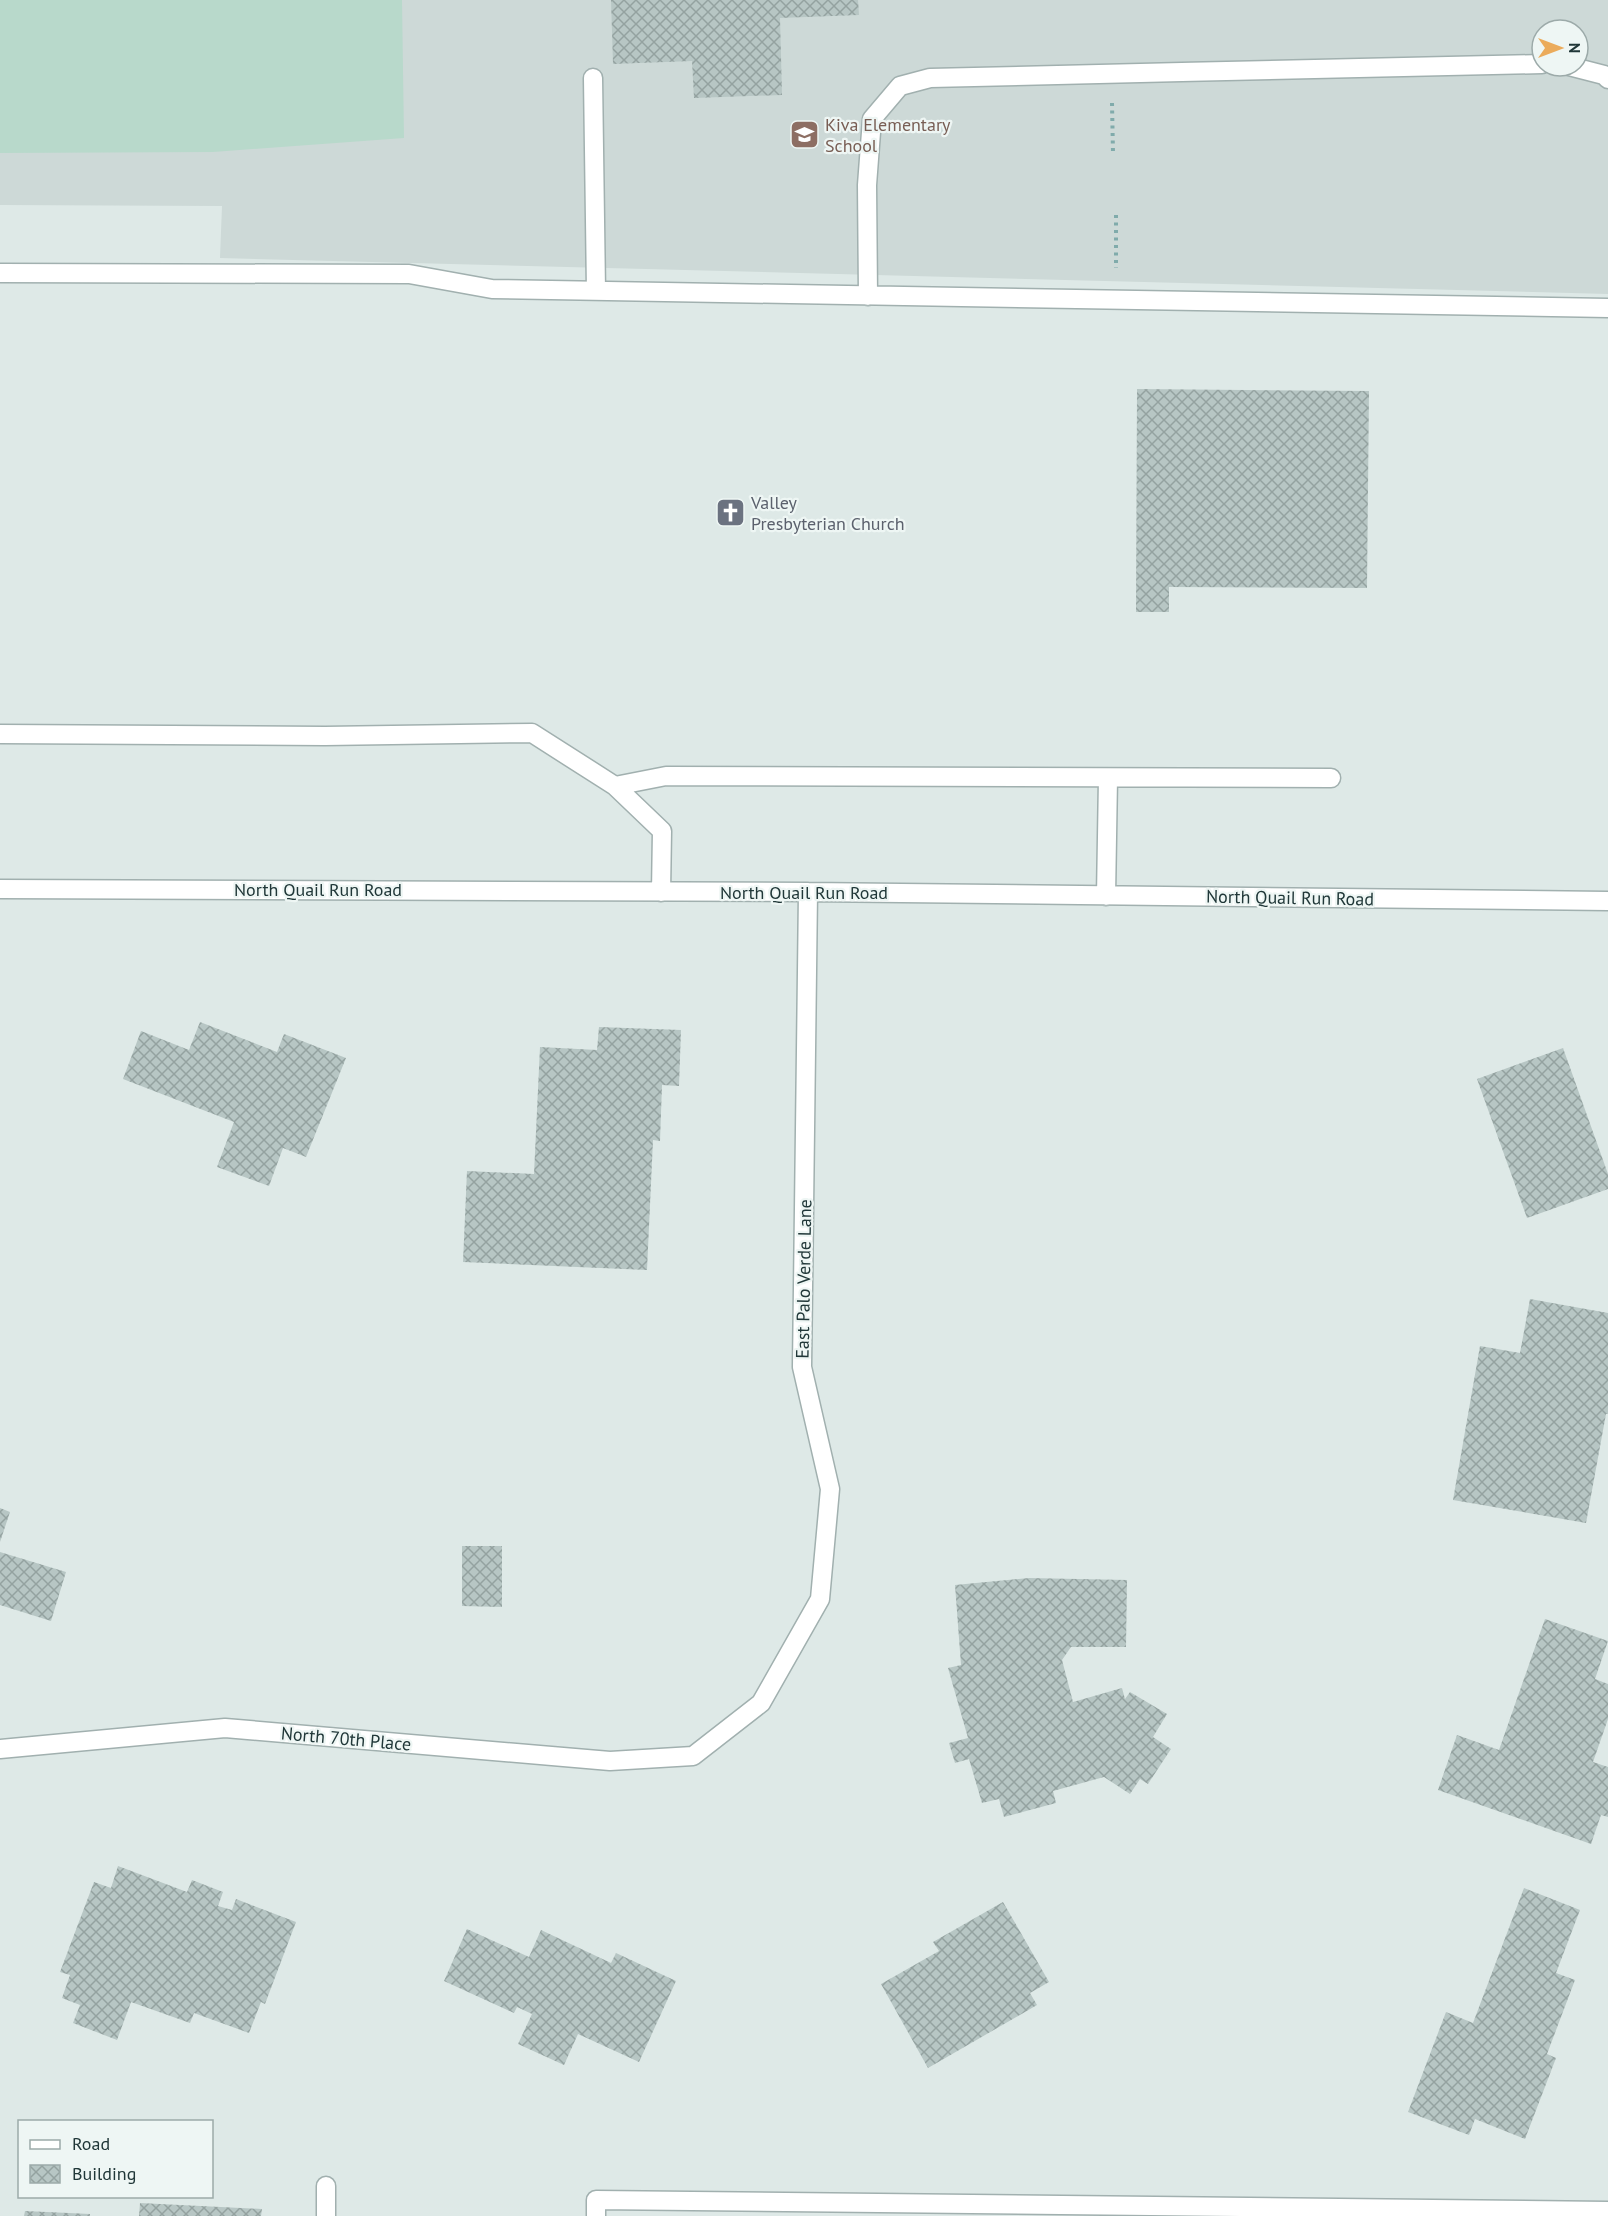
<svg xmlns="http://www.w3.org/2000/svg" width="1608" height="2216" viewBox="0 0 1608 2216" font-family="'PT Sans',sans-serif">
<defs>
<pattern id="building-cross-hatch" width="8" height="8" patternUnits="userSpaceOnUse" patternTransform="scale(1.5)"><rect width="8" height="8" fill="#b7c6c4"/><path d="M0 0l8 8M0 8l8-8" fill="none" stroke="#94a2a0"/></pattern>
</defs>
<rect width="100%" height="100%" fill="#dee9e7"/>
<path fill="#cdd9d7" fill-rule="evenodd" d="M0 0H1608V294L220 258 222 206 0 205ZM1542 30H1578V66H1542Z"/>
<path fill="#b8d9cb" d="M0 0H402L404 138 213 152 0 153Z"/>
<path fill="url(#building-cross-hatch)" d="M611 0H858L859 15 780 18 782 95 694 98 692 61 613 64Z
M1137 389 1369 391 1367 588 1169 587V612H1136Z
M200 1022 277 1052 284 1034 346 1058 306 1157 283 1148 269 1186 217 1167 234 1122 123 1079 141 1031 189 1050Z
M599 1027 681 1030 679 1086 662 1085 660 1141 653 1140 647 1270 463 1262 467 1171 534 1174 540 1047 597 1050Z
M1563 1048 1608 1174V1189L1527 1218 1477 1079Z
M1530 1299 1608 1313V1414H1606L1586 1523 1453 1500 1480 1346 1520 1353Z
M0 1508 10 1512 0 1542Z
M462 1546H502V1607L462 1606Z
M0 1552 66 1572 51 1621 0 1605Z
M1029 1578 1127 1580 1126 1647H1071L1062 1660 1073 1702 1122 1688 1125 1699 1130 1692 1167 1714 1153 1737 1171 1749 1148 1784 1140 1779 1130 1794 1104 1777 1053 1791 1056 1803 1004 1817 999 1799 982 1803 969 1759 955 1763 949 1743 968 1738 948 1668 961 1665 955 1585Z
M1545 1619 1608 1641 1595 1679 1608 1684V1719L1593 1762 1608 1767V1817L1601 1815 1591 1844 1438 1790 1457 1735 1499 1750Z
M118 1866 187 1892 192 1880 223 1892 218 1906 232 1910 236 1899 296 1922 265 2004 261 2002 249 2033 194 2013 190 2023 131 2002 117 2040 73 2023 80 2005 62 1998 70 1975 60 1972 94 1882 111 1888Z
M1524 1888 1580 1910 1556 1973 1575 1980 1547 2054 1556 2058 1525 2139 1475 2119 1469 2135 1408 2112 1446 2012 1473 2023Z
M1003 1902 1049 1982 1030 1993 1037 2005 928 2068 881 1984 939 1951 933 1942Z
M467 1929 529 1957 541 1930 611 1963 616 1953 676 1981 639 2062 578 2034 564 2065 518 2044 532 2014 517 2007 514 2013 444 1981Z
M140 2203 262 2209 261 2216H139Z
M25 2211 90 2214V2216H24Z"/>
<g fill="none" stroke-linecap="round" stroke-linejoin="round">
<defs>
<path id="minor" d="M1569 66 1604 75 1608 79
M593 78 596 291
M0 273 409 274 492 289 1608 308
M868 296 867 185 872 119 900 86 930 78C1134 74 1338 67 1542 64
M0 734 325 736 532 733 615 786 666 776 1331 778
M615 786 662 831 661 892
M0 889 808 892 1608 901
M1106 896 1108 778
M0 1749 225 1728 610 1761 693 1756 761 1703 820 1599 830 1489 802 1367 808 892
M326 2186V2216
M596 2216V2200L1608 2211"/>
</defs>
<use href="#minor" stroke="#a1b0af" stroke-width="21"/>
<path stroke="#80abab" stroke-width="4" stroke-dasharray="3 4.5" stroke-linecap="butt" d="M1112 103 1113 153
M1116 215V268"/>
<use href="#minor" stroke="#fff" stroke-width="18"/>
</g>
<defs>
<symbol id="school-square" viewBox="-11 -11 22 22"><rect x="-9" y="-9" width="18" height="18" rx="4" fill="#8d6e63" stroke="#eef6f4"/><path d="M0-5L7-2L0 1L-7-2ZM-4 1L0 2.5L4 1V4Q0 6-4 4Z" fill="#fff"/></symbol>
<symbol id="church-square" viewBox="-11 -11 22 22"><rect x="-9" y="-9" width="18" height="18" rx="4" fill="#6b7280" stroke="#eef6f4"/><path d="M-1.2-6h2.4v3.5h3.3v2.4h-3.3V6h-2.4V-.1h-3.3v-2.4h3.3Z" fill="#fff"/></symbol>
</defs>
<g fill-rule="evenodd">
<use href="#school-square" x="788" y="118" width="33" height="33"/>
<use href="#church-square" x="714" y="496" width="33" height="33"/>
</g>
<g text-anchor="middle" stroke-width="4.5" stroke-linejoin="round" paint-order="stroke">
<g font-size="18" fill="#785e54" stroke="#eef6f4" text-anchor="start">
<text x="825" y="131">Kiva Elementary<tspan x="825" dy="21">School</tspan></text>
</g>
<g font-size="18" fill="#5b616d" stroke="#eef6f4" text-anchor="start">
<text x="751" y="509">Valley<tspan x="751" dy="21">Presbyterian Church</tspan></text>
</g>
<g font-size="18" fill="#203738" stroke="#eef6f4">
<text x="318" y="896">North Quail Run Road</text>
<text x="804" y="899">North Quail Run Road</text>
<text transform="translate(1290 898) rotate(1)" y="6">North Quail Run Road</text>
<text transform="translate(804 1279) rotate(-89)" y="6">East Palo Verde Lane</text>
<text transform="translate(346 1739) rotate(5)" y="6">North 70th Place</text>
</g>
</g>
<rect x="18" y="2120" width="195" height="78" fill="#eef6f4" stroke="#9caaa9" stroke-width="1.5"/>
<rect x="30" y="2140" width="30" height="9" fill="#ffffff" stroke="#9caaa9" stroke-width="1.5"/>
<text x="72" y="2150" font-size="18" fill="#203738">Road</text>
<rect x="30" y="2165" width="30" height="18" fill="url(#building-cross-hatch)" stroke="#9caaa9" stroke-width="1.5"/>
<text x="72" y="2180" font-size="18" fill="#203738">Building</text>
<g transform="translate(1560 48) rotate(90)"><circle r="28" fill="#eef6f4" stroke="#9caaa9" stroke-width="1.5"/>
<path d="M0-4.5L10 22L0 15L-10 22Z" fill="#ebab5b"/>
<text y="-9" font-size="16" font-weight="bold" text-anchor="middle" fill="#203738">N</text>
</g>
</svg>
